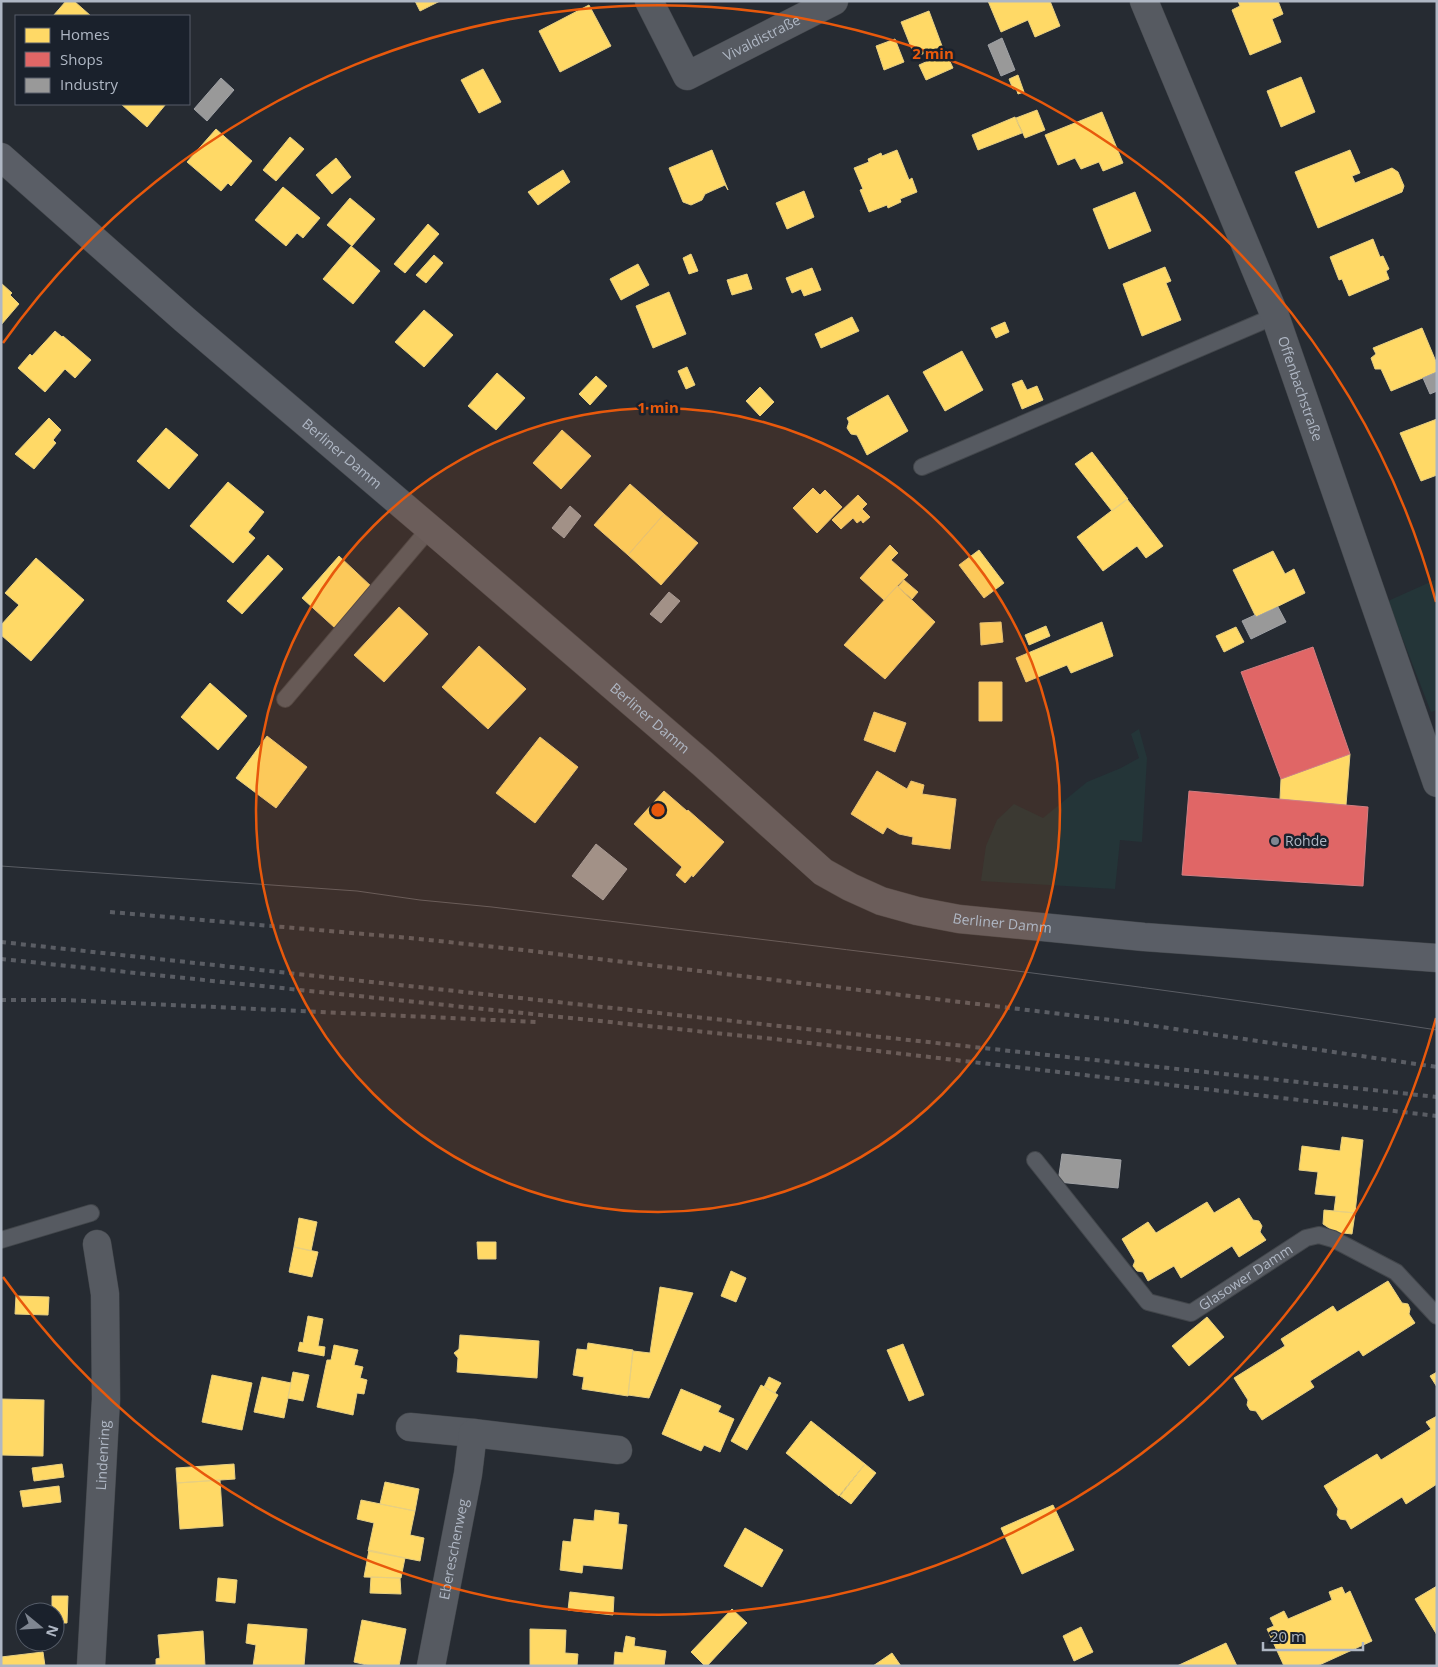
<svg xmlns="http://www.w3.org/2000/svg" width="1438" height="1667" viewBox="0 0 1438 1667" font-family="'Open Sans',sans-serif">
<rect width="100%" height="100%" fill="#262b32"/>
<path fill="#243538" d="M1437 579V710L1431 712 1388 601Z
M1139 729 1147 758 1142 842 1120 840 1115 889 981 881 986 846 997 820 1014 804 1043 818 1087 782 1121 768 1139 758 1131 734Z"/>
<path fill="#ffd966" stroke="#e7cf82" d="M66 1H74L91 16H53Z
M415 1H440L420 11Z
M988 1H1050L1060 26 1035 37 1028 20 1001 32Z
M1238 1H1278L1283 14 1272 19 1281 42 1250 55 1232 10 1240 6Z
M589 5 611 46 560 72 539 31Z
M929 11 942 46 915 57 901 22Z
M895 39 904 62 884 70 876 46Z
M946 53 953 68 926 80 919 65Z
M483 69 501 102 479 113 461 80Z
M1018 75 1024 92 1018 94 1016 88 1013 89 1009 79Z
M1301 77 1315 112 1281 127 1267 91Z
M121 104H166L147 127Z
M1037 110 1045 130 1025 138 1016 118Z
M1102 112 1123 163 1103 171 1099 162 1081 169 1075 158 1058 165 1045 135Z
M1015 117 1022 133 978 150 972 135Z
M216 129 252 161 231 186 228 183 221 191 187 162Z
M290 137 304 149 276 181 263 170Z
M712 150 728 190 725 185 705 194 702 200 691 205 683 202 669 168Z
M897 150 909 180 912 178 917 192 900 199 901 202 888 208 887 205 869 212 860 190 863 189 854 168 869 162 868 159 881 153 882 156Z
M1350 150 1360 173 1352 176 1355 183 1392 168 1398 172 1404 186 1402 192 1318 228 1295 172Z
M336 158 351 177 332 194 316 175Z
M563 170 570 182 538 205 528 192Z
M283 187 320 218 303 238 297 233 286 246 255 220Z
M804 191 814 217 787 229 776 203Z
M1135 192 1151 231 1109 249 1093 209Z
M350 198 375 219 352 246 327 225Z
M428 224 439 234 405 273 394 264Z
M1373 239 1380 257 1383 256 1389 269 1386 271 1389 279 1349 296 1342 279 1339 280 1330 257Z
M351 246 380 271 353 304 323 279Z
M691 254 698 271 689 274 683 258Z
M434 255 443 263 426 283 416 275Z
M638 264 649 285 621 300 610 279Z
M1165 267 1171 281 1166 283 1181 320 1142 336 1123 284Z
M812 268 821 290 804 296 801 289 792 293 786 278Z
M747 274 752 289 732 295 727 280Z
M1 283 12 293 10 295 19 304 1 325Z
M669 292 686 334 653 348 636 306Z
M424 310 453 335 424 367 395 342Z
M852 317 859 331 821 348 815 334Z
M1005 322 1009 332 996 338 991 328Z
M1422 328 1437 364V372L1391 391 1381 369H1375L1371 358 1376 354 1373 348Z
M55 331 62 337 63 336 91 360 75 378 65 369 45 392 18 368 30 354 32 356Z
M962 351 983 390 945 411 923 372Z
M687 367 695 385 686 389 678 371Z
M497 373 525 398 496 430 468 406Z
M596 376 607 386 590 405 579 394Z
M1022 380 1027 390 1037 386 1043 400 1022 409 1012 384Z
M760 387 774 402 760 416 746 401Z
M888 395 908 431 867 455 857 435 851 434 847 428 849 422 847 418Z
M49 418 61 430 53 440 56 443 34 469 15 454Z
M1437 419V475L1421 481 1400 433Z
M166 428 198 455 169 489 137 461Z
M562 430 591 456 561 489 533 463Z
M1092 452 1128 499 1112 511 1075 464Z
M228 482 264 512 248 532 255 538 233 563 190 526Z
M630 484 664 514 628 555 594 525Z
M813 488 820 495 825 490 842 507 817 533 793 508Z
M858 495 867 504 862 509 870 517 863 523 861 520 857 523 853 518 841 529 832 520Z
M1127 499 1163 546 1146 558 1137 546 1103 571 1077 537Z
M664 514 698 543 661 585 628 555Z
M890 545 898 553 891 560 908 575 884 600 860 578Z
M979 550 1004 583 984 598 959 565Z
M1273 551 1285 574 1294 569 1305 593 1256 617 1233 570Z
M268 555 283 569 242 614 227 601Z
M339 556 373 588 335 628 302 598Z
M36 558 84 600 31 661 1 635V625L19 605 5 593Z
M904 580 918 592 912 599 898 587Z
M897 586 935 622 885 679 844 645Z
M399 607 428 634 384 682 354 655Z
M1001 622 1003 642 981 645 980 623Z
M1102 622 1113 656 1071 673 1067 665 1026 682 1016 658Z
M1046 626 1050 636 1029 645 1025 635Z
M1236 627 1244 642 1224 652 1216 636Z
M479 646 526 689 488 729 442 687Z
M979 682H1002V721H979Z
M210 683 247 716 218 750 181 717Z
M874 712 906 723 895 752 864 740Z
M267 736 307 767 276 808 236 778Z
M540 737 578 767 535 823 496 793Z
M1350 754 1346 805 1280 799 1281 779Z
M877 771 907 789 911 781 924 785 922 794 956 799 950 849 912 844 913 837 899 834 887 827 883 834 851 814Z
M664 791 687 811 688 810 724 842 693 877 692 875 685 883 676 875 682 867 634 824Z
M1342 1137 1363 1140 1355 1213 1334 1211 1336 1196 1315 1194 1318 1172 1299 1170 1302 1146 1340 1151Z
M1239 1198 1253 1220 1259 1221 1262 1226 1260 1232 1266 1240 1239 1257 1232 1246 1181 1278 1174 1266 1148 1281 1143 1272 1137 1271 1133 1266 1135 1261 1122 1239 1148 1222 1156 1233 1207 1202 1214 1213Z
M1324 1210 1355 1213 1352 1234 1335 1232 1323 1224Z
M299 1218 317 1222 311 1251 294 1247Z
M477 1242H496V1259H478Z
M294 1247 318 1252 312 1277 289 1272Z
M731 1271 746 1278 736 1302 721 1296Z
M1388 1281 1402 1303 1408 1304 1410 1309 1409 1314 1415 1323 1363 1356 1359 1350 1310 1381 1314 1387 1262 1420 1256 1411 1250 1410 1247 1405 1248 1400 1234 1378 1285 1346 1281 1339 1333 1306 1337 1312Z
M660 1287 693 1293 649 1398 628 1395 633 1351 650 1353Z
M16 1296 49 1297 48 1315 15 1314Z
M308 1316 323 1319 318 1346 325 1347 324 1356 298 1351 300 1342 303 1343Z
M1207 1317 1224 1337 1189 1366 1172 1346Z
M460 1335 539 1341 537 1378 457 1372 458 1358 454 1353 459 1349Z
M588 1343 633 1350 628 1396 582 1389 584 1377 573 1375 577 1349 587 1350Z
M903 1344 924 1395 909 1401 887 1350Z
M334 1345 358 1350 354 1365 363 1367 360 1378 367 1380 364 1394 357 1393 353 1415 317 1407 327 1360H331Z
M293 1372 309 1375 303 1401 288 1398Z
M1437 1372V1387L1430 1376Z
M212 1375 252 1383 242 1430 202 1422Z
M262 1377 291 1383 284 1418 254 1412Z
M769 1377 781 1383 775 1393 764 1387Z
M761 1385 778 1395 747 1450 731 1441Z
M681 1389 721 1406 718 1412 734 1419 720 1452 704 1445 701 1451 662 1434Z
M1 1399 44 1400 43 1456 1 1455Z
M1437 1416V1484L1406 1504 1402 1497 1351 1529 1346 1520 1340 1519 1337 1515 1338 1509 1324 1486 1377 1454 1381 1460 1431 1429 1426 1422Z
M811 1421 865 1464 839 1496 786 1453Z
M62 1464 64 1477 34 1481 32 1468Z
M234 1464 235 1479 177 1483 176 1468Z
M865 1464 876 1473 851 1504 840 1496Z
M220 1480 223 1526 180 1529 177 1483Z
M385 1482 419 1489 415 1511 380 1504Z
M59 1486 61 1502 23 1507 20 1491Z
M361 1500 415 1511 410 1535 424 1538 420 1561 368 1551 374 1523 357 1519Z
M1053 1505 1074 1550 1022 1574 1001 1528Z
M595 1510 619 1513 618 1524 627 1525 622 1569 583 1565 582 1573 560 1570 563 1541 571 1542 574 1519 594 1521Z
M745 1528 783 1550 762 1587 724 1566Z
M369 1550 405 1558 401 1578 364 1577Z
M371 1577 400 1578 401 1594 370 1593Z
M218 1578 237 1580 235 1603 216 1601Z
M1437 1586V1635L1415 1599Z
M1342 1587 1345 1594 1350 1591 1372 1641 1317 1666H1284L1267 1629 1274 1626 1270 1618 1284 1611 1288 1619 1332 1600 1329 1592Z
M570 1592 614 1597 613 1615 568 1610Z
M52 1596H68L67 1623H55V1612H52Z
M732 1609 747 1623 707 1666H705L691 1652Z
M362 1620 406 1629 399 1666H371L354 1662Z
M248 1624 307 1629 304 1666H253L256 1645 246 1643Z
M1081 1627 1093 1652 1074 1661 1063 1636Z
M530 1629 566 1630 565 1653 578 1654 577 1666H530Z
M203 1631 205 1666H145L156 1665V1659L160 1658 158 1635Z
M626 1636 635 1638 634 1646 666 1651 664 1666 614 1665 615 1652 623 1653Z
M1226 1643 1237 1666H1177Z
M43 1652 45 1666H1V1657Z
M892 1653 901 1666H873Z"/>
<path fill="#e06666" stroke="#d17e82" d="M1313 647 1350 754 1281 779 1241 672Z
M1189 791 1368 807 1363 886 1182 875Z"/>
<path fill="#999" stroke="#a0a2a6" d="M1002 38 1015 70 1001 76 988 45Z
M221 78 234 90 207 121 194 109Z
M1437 372V391L1430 394 1423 378Z
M570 506 581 516 564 538 552 528Z
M669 592 680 601 661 623 650 614Z
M1278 607 1286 622 1251 639 1242 621 1255 615 1256 617Z
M596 844 627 869 603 900 572 876Z
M1062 1154 1121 1160 1118 1188 1058 1182Z"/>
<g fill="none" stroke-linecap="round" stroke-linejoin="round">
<defs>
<g id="lane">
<path d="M922 467 1275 316"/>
<path d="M285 699 430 528"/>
<path id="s1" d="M1035 1160 1148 1302 1191 1313 1306 1238 1319 1235 1333 1239 1396 1272 1437 1316"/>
<path d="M1 1240 91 1213"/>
</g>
<g id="street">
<path id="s2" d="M649 1 687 76 834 1"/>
<path id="s3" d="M1144 1 1275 316 1437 783"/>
<path d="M410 1427 473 1433"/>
<path id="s4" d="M91 1666 106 1399 105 1294 97 1244"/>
<path id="s5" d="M431 1666 468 1474 473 1433 618 1450"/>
</g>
<g id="secondary">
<path id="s6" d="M1 157 184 319 448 544 703 764 823 872 850 887 881 901 917 911 959 919 1144 937 1437 958"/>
</g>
</defs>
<use href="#lane" stroke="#42464b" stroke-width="18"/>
<use href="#street" stroke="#42464b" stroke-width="29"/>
<use href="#secondary" stroke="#42464b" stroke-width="29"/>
<use href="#lane" stroke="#565a61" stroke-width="16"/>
<use href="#street" stroke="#565a61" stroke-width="28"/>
<use href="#secondary" stroke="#5a5e66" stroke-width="28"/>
<path stroke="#5a5d64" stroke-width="1" d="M1 866 357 891 420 900 492 907C807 945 1123 981 1437 1030"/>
<path stroke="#5a5d64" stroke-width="4" stroke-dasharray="5 5" stroke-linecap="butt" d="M110 912 410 938 523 950 1120 1021 1437 1067
M1 942 1437 1097
M1 959 783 1040 1437 1116
M1 1000H64L536 1022"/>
</g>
<circle cx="658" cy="810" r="402" fill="#e8590c" fill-opacity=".12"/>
<g fill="none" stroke="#e8590c" stroke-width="2.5">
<circle cx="658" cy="810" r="402"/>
<path d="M1436 1018A805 805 0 0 1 3 1277M3 343A805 805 0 0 1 1436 602"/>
</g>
<circle fill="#7f8691" stroke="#1a212c" stroke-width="2" cx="1275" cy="841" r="5"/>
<g text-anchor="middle" stroke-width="5" stroke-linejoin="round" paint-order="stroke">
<g font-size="14" fill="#afb7c4" stroke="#1a212c">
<text dy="5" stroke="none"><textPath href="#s2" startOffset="168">Vivaldistraße</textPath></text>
<text dy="5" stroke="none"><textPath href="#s3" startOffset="418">Offenbachstraße</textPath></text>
<text dy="5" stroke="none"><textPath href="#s6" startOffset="452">Berliner Damm</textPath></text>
<text dy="5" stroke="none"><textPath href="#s6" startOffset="858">Berliner Damm</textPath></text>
<text dy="5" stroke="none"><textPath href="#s6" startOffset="1278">Berliner Damm</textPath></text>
<text dy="5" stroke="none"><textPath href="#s1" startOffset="291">Glasower Damm</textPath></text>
<text dy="5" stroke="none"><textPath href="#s4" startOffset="211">Lindenring</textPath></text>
<text dy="5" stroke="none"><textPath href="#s5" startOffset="119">Ebereschenweg</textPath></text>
</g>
<g font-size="14" fill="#afb7c4" stroke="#1a212c" text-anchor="start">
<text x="1285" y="846">Rohde</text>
</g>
</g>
<circle cx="658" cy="810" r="8" fill="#e8590c" stroke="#1a212c" stroke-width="2.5"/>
<g font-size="15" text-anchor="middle" font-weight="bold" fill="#e8590c" stroke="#1a212c" stroke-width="5" stroke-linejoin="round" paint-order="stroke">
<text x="933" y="59">2 min</text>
<text x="658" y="413">1 min</text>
</g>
<rect width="1438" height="1667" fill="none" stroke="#afb7c4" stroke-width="5"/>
<rect x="15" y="15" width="175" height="90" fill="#1a212c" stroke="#565d69"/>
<rect x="25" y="28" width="25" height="15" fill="#ffd966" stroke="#565d69"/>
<text x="60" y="40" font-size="15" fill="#afb7c4">Homes</text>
<rect x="25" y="52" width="25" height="15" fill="#e06666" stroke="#565d69"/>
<text x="60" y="65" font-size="15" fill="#afb7c4">Shops</text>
<rect x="25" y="78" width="25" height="15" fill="#999999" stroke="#565d69"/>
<text x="60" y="90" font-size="15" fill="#afb7c4">Industry</text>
<g transform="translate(40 1627) rotate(108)"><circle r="24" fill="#1a212c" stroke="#565d69"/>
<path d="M0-4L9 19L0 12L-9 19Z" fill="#7f8691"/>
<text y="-8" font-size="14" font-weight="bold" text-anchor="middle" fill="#afb7c4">N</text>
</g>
<path d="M1263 1642v8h100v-8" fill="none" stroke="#afb7c4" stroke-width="2.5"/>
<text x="1270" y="1642" font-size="15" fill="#afb7c4" stroke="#1a212c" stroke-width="4" paint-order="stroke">20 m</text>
</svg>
